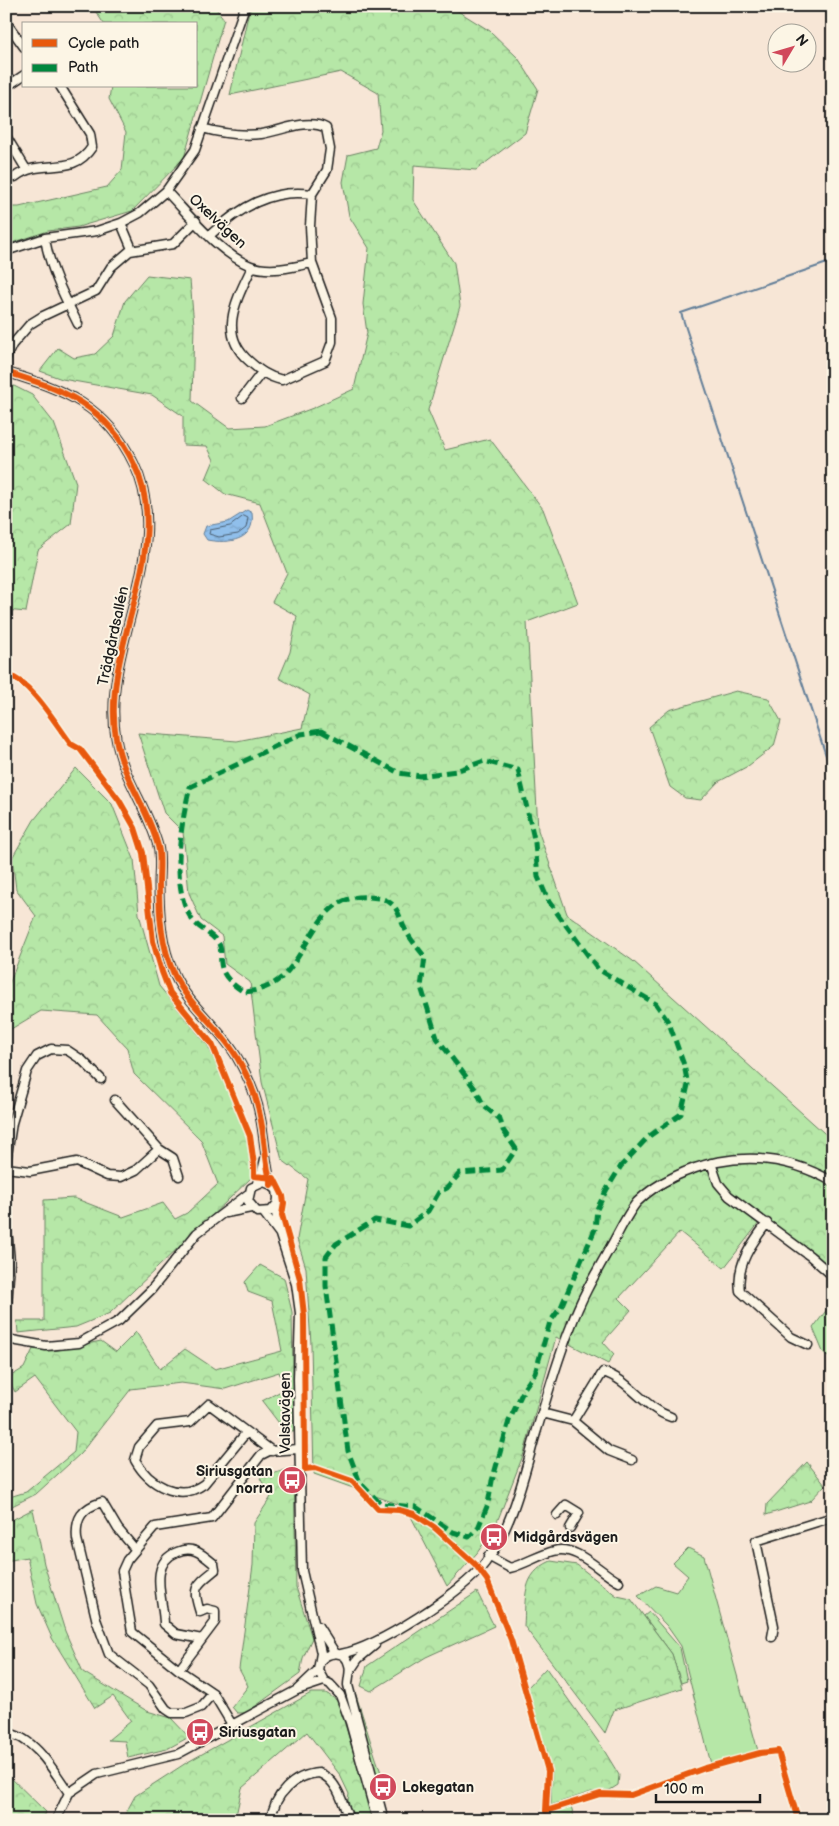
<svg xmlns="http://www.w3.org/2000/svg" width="839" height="1826" viewBox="0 0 839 1826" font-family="'Balsamiq Sans',sans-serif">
<defs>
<pattern id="forest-crowns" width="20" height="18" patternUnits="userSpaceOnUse" patternTransform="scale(1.25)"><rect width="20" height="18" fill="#b6e7a7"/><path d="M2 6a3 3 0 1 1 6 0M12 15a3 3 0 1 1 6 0" fill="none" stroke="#9cc68f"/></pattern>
<pattern id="water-ripples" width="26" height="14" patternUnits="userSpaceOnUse" patternTransform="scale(1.25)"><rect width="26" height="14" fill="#90bfeb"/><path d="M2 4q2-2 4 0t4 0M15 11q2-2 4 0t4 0" fill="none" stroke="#7ca4c9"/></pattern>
</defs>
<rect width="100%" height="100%" fill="#f7e6d6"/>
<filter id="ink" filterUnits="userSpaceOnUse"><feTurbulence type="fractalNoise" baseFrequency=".02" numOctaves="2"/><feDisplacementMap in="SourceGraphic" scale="10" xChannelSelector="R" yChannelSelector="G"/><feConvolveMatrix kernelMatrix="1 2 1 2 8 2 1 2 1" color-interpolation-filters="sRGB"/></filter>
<g filter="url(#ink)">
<path fill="#b6e7a7" stroke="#698262" d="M828 1308 833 1327V1361L823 1352 813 1328Z
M688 1548 704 1556 758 1751 711 1764 681 1646 667 1626 638 1596 656 1586 676 1592 688 1576 673 1563Z
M649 1612 680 1648 687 1681 681 1683 672 1654 644 1616Z
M351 1691 355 1692C365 1722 373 1752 384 1781L380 1782 375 1772Z"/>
<path fill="url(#forest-crowns)" stroke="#698262" d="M92 6H214L224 19 184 158 132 211 78 227 48 231 6 245V207H19L107 187 122 170 126 132 109 99 111 86H196V24H104Z
M257 6H450L490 31 518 58 538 89 525 133 476 170 414 165 413 200 454 263 460 306 428 410 445 450 490 439 543 509 578 603 527 622 538 830 567 914 633 961 833 1141V1271L759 1223 724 1268 680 1232 619 1298 631 1310 603 1342 614 1354 608 1364 556 1337 524 1453 495 1527 477 1553 447 1586 406 1507 314 1474 311 1344 306 1268 297 1239 308 1179 282 1160 262 1082 250 982 225 964 222 936 201 920 189 893 183 832 164 813 138 733 237 741 302 728 310 695 279 678 290 652 297 616 272 602 287 573 260 503 225 494 206 479 214 460 207 446 183 445V416L152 395 62 379 40 371 58 348 74 358 95 354 114 336 125 301 147 275 190 280 194 325 192 401 229 428 265 426 313 408 354 389 367 333 363 304 369 248 349 216 343 182 348 155 376 148 381 130 378 93 341 72 230 95 249 11Z
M6 382 32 395 54 423 76 483 71 524 38 550 26 612 6 610Z
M736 691 768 698 781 721 774 746 748 766 718 782 701 800 685 798 670 787 649 727 669 710Z
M76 768 112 804 134 859 139 914 159 986 208 1046 236 1108 247 1137 252 1177 110 1313 76 1327 18 1333 17 1321H44V1200L74 1198 123 1217 163 1203 175 1219 187 1213 218 1184 201 1140 134 1074 127 1048 97 1015 41 1011 6 1032V992L36 916 16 889 12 858 34 820Z
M260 1265 284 1278 292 1312 294 1432 285 1431 262 1401 285 1389 279 1372 225 1389 181 1383 131 1389 80 1454 36 1494 6 1509V1498L26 1492 74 1452 76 1432 35 1378 15 1392 8 1378 24 1368 33 1349 53 1351 101 1341 116 1352 136 1332 160 1369 185 1349 215 1369 282 1351 272 1301 248 1292 245 1282Z
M807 1462 825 1485 810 1501 766 1515 767 1504Z
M294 1467 296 1587 312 1638 303 1658 300 1674 246 1713H237L232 1707 248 1686 239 1669 253 1565 254 1523 271 1497 260 1478Z
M33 1509 44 1564 65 1631 83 1672 147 1711 171 1718 189 1737 167 1749 128 1758 125 1741 108 1740 131 1721 113 1696 95 1708 52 1638 37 1604 27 1557 6 1561V1523Z
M551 1561 577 1565 617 1596 631 1599 672 1654 682 1688 614 1710 605 1733 524 1626C526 1598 521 1574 551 1561Z
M477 1592 494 1626 426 1657 371 1691 361 1686 367 1666Z
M546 1668 602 1747 619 1775 618 1785 610 1790 591 1792 551 1805 552 1771 527 1688Z
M311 1693H326L338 1701 374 1820H353L348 1800 349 1794 340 1775 307 1732 242 1788 235 1820H122L135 1796 186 1763Z
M6 1773 46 1812 43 1820H6Z
M571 1806 575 1820H552L550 1813Z"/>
<path fill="url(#water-ripples)" stroke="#627e98" d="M247 510 252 513C256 541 228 544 207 540L203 534 206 526 228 522Z"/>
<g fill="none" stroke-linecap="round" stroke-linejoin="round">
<path stroke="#4a5d6f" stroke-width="1" d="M244 516 248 518 246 528 238 534 219 537 209 534 210 530 230 526Z"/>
<path stroke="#627e98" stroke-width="2" d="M833 261 681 313 833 777"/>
<defs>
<path id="minor" d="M6 22 24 47
M6 87 24 75
M202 128C223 134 240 136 261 134 281 131 307 118 326 128L330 149 327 170 312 194 310 226 312 263 332 318V342L325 361 282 380C268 377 259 370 249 361 217 333 237 299 252 267
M6 136 26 169
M15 177C43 156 71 179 92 147L90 134 60 86
M166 191C189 215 220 254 251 266 269 273 294 267 312 263
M210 235C239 208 271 188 312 194
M45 238C49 267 65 298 78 324
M6 251 45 238 97 231 121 223 140 213 166 191 195 150 245 6
M130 251 173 244 196 221
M6 358 12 345 30 324 43 316 96 291 111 267 132 249 121 223
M6 372C64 390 106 405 134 464 176 550 100 648 116 738 122 777 148 808 158 846 161 857 159 872 159 883 159 915 161 945 174 974 189 1007 221 1028 238 1059 247 1075 257 1098 260 1116 265 1138 265 1162 271 1185
M242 398 262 372
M115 1100 159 1149
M6 1162 12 1123 27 1071 37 1056 51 1049 67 1050 82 1060 101 1079
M711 1163 718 1183 729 1196 810 1256 833 1276
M6 1168 30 1171 77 1162 107 1176 121 1177 136 1170 159 1149 173 1158 179 1176
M257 1183 261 1176 265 1159
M276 1205 271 1211 257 1212 248 1201 251 1188 264 1182 271 1185 277 1190 278 1198 276 1213 280 1235 296 1284 300 1313 298 1379 302 1571 321 1653 318 1670 324 1681 330 1684 340 1695 350 1722 377 1820
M226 1213 251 1208
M264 1213 279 1233
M6 1218 10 1262 6 1319
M767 1223C752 1243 736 1264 740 1291L791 1337 808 1345
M6 1339 46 1346 79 1343 119 1321 151 1290 197 1233 248 1194
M542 1413 573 1421 603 1372C630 1380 644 1408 671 1417
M573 1421 609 1451 632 1460
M246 1433 204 1484C179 1502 149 1485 135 1460L139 1447 157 1426 190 1422 209 1404 272 1451
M557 1515 566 1505 579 1513 570 1528
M135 1549 118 1529 102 1502C82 1508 75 1518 77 1539L97 1622 109 1654 149 1685 166 1709 172 1713H186L201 1707 213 1693
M488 1556 510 1568C525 1564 539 1555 554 1551 576 1544 601 1573 619 1582
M318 1626 335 1653
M772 1637 774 1626 756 1541 833 1517
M341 1654C378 1647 462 1593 485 1563 513 1526 523 1478 536 1433 547 1397 557 1360 571 1326 581 1298 597 1271 611 1246 619 1232 627 1214 637 1202 657 1182 689 1168 717 1162 757 1154 797 1161 833 1182
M320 1661C329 1651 346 1650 349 1665 351 1671 348 1679 348 1685L384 1820
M179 1670 215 1622V1611L207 1609 200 1612C192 1587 195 1586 215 1570L214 1564C202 1554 193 1545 177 1552 147 1564 164 1600 164 1624L176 1634 202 1639
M350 1671 358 1659 375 1645
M297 1690 318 1670
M231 1723 213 1693 179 1670 132 1632 122 1571 127 1560 155 1527 212 1518 261 1455 269 1451 299 1449
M6 1733C35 1736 55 1773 69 1793
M56 1820 69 1793 97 1774 178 1754 297 1690 324 1681
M271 1820C274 1795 293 1775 319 1773 337 1779 343 1803 349 1820"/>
<path id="major" d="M826 6 833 8"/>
</defs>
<use href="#minor" stroke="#1c1c1c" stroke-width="11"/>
<use href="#major" stroke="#1c1c1c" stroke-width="12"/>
<use href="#minor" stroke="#fcf5e5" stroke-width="8"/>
<use href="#major" stroke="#fcf5e5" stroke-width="9"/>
<path stroke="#00873e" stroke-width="5" stroke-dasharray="10 5" stroke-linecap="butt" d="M321 731 399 773 420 776 456 771 484 761 518 770 535 843 538 877 549 902 598 969 656 1004 669 1023 684 1065 688 1085 681 1114 648 1137 621 1166 607 1189 597 1209 595 1229 561 1307 550 1322 535 1373 525 1387 509 1421 492 1481 488 1504 478 1528 469 1537 453 1532 416 1507 381 1504 360 1483 348 1451 326 1286V1257L336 1244 375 1220 408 1226 428 1211 439 1192 447 1188 460 1173 502 1170 516 1149 503 1130 500 1119 484 1106 476 1090 437 1038 421 987 425 957C418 948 410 939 405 929 401 922 399 911 393 905 386 898 379 898 369 897 318 893 311 950 282 977 271 987 258 991 244 992 233 985 222 976 221 963 220 956 222 949 219 944 212 933 198 929 191 918 170 885 181 823 190 787L301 734Z"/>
<defs>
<path id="cycleway" d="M6 372C64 390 106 405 134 464 176 550 100 648 116 738 122 777 148 808 158 846 161 857 159 872 159 883 159 915 161 945 174 974 189 1007 221 1028 238 1059 247 1075 257 1098 260 1116 265 1138 265 1162 271 1185
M6 674C32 682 55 723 71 744L80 749 119 800 135 828 143 853 153 941 162 972 170 993 212 1044 250 1136 254 1165V1176L274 1178 283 1196 284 1203 282 1215 300 1279 304 1315 305 1469 315 1468 352 1481 378 1509 399 1510 414 1514 434 1527 475 1564 487 1580 511 1640 548 1771 546 1811 600 1794 631 1795 705 1768 760 1753 778 1751 798 1820"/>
</defs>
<use href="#cycleway" stroke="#fcf5e5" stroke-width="9"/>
<use href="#cycleway" stroke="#e8590c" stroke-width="6"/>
</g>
</g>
<defs>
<symbol id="bus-disc" viewBox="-11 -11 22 22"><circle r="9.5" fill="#d1495b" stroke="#fcf5e5"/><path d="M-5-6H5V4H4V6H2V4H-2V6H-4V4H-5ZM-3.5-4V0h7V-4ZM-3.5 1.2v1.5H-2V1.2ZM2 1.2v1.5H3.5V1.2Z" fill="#fff"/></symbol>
</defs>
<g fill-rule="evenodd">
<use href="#bus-disc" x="276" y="1464" width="32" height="32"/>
<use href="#bus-disc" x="478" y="1521" width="32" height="32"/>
<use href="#bus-disc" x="184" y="1716" width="32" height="32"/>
<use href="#bus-disc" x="367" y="1771" width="32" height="32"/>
</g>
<g text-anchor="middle" stroke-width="4" stroke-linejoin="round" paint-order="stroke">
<g font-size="15" fill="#1c1c1c" stroke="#fcf5e5">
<text transform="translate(218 221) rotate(43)" y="5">Oxelvägen</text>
<text transform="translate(113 636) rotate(-78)" y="5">Trädgårdsallén</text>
<text transform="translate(285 1413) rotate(-90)" y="5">Valstavägen</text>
</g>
<g font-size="15" font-weight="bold" fill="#1c1c1c" stroke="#fcf5e5" text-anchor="start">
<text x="273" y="1476" text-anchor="end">Siriusgatan<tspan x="273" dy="17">norra</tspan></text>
<text x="513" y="1542">Midgårdsvägen</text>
<text x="219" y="1737">Siriusgatan</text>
<text x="402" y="1792">Lokegatan</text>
</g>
</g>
<rect width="839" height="1826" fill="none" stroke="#fcf5e5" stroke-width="25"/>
<rect x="12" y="12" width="814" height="1801" fill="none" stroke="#1c1c1c" stroke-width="2" filter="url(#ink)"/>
<rect x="22" y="22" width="175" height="65" fill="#fcf5e5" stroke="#a29e95"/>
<rect x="32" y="39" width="25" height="8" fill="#e8590c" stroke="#a29e95"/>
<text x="68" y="48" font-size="15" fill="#1c1c1c">Cycle path</text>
<rect x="32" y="64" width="25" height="8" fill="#00873e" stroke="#a29e95"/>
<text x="68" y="72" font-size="15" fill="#1c1c1c">Path</text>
<g transform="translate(792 48) rotate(52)"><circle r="24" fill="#fcf5e5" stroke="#a29e95"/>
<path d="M0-4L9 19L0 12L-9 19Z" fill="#d1495b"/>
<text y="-8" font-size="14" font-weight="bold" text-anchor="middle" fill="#1c1c1c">N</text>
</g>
<path d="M656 1794v8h104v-8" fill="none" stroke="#1c1c1c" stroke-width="2.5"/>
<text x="664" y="1794" font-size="15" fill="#1c1c1c" stroke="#fcf5e5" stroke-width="4" paint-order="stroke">100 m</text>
</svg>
